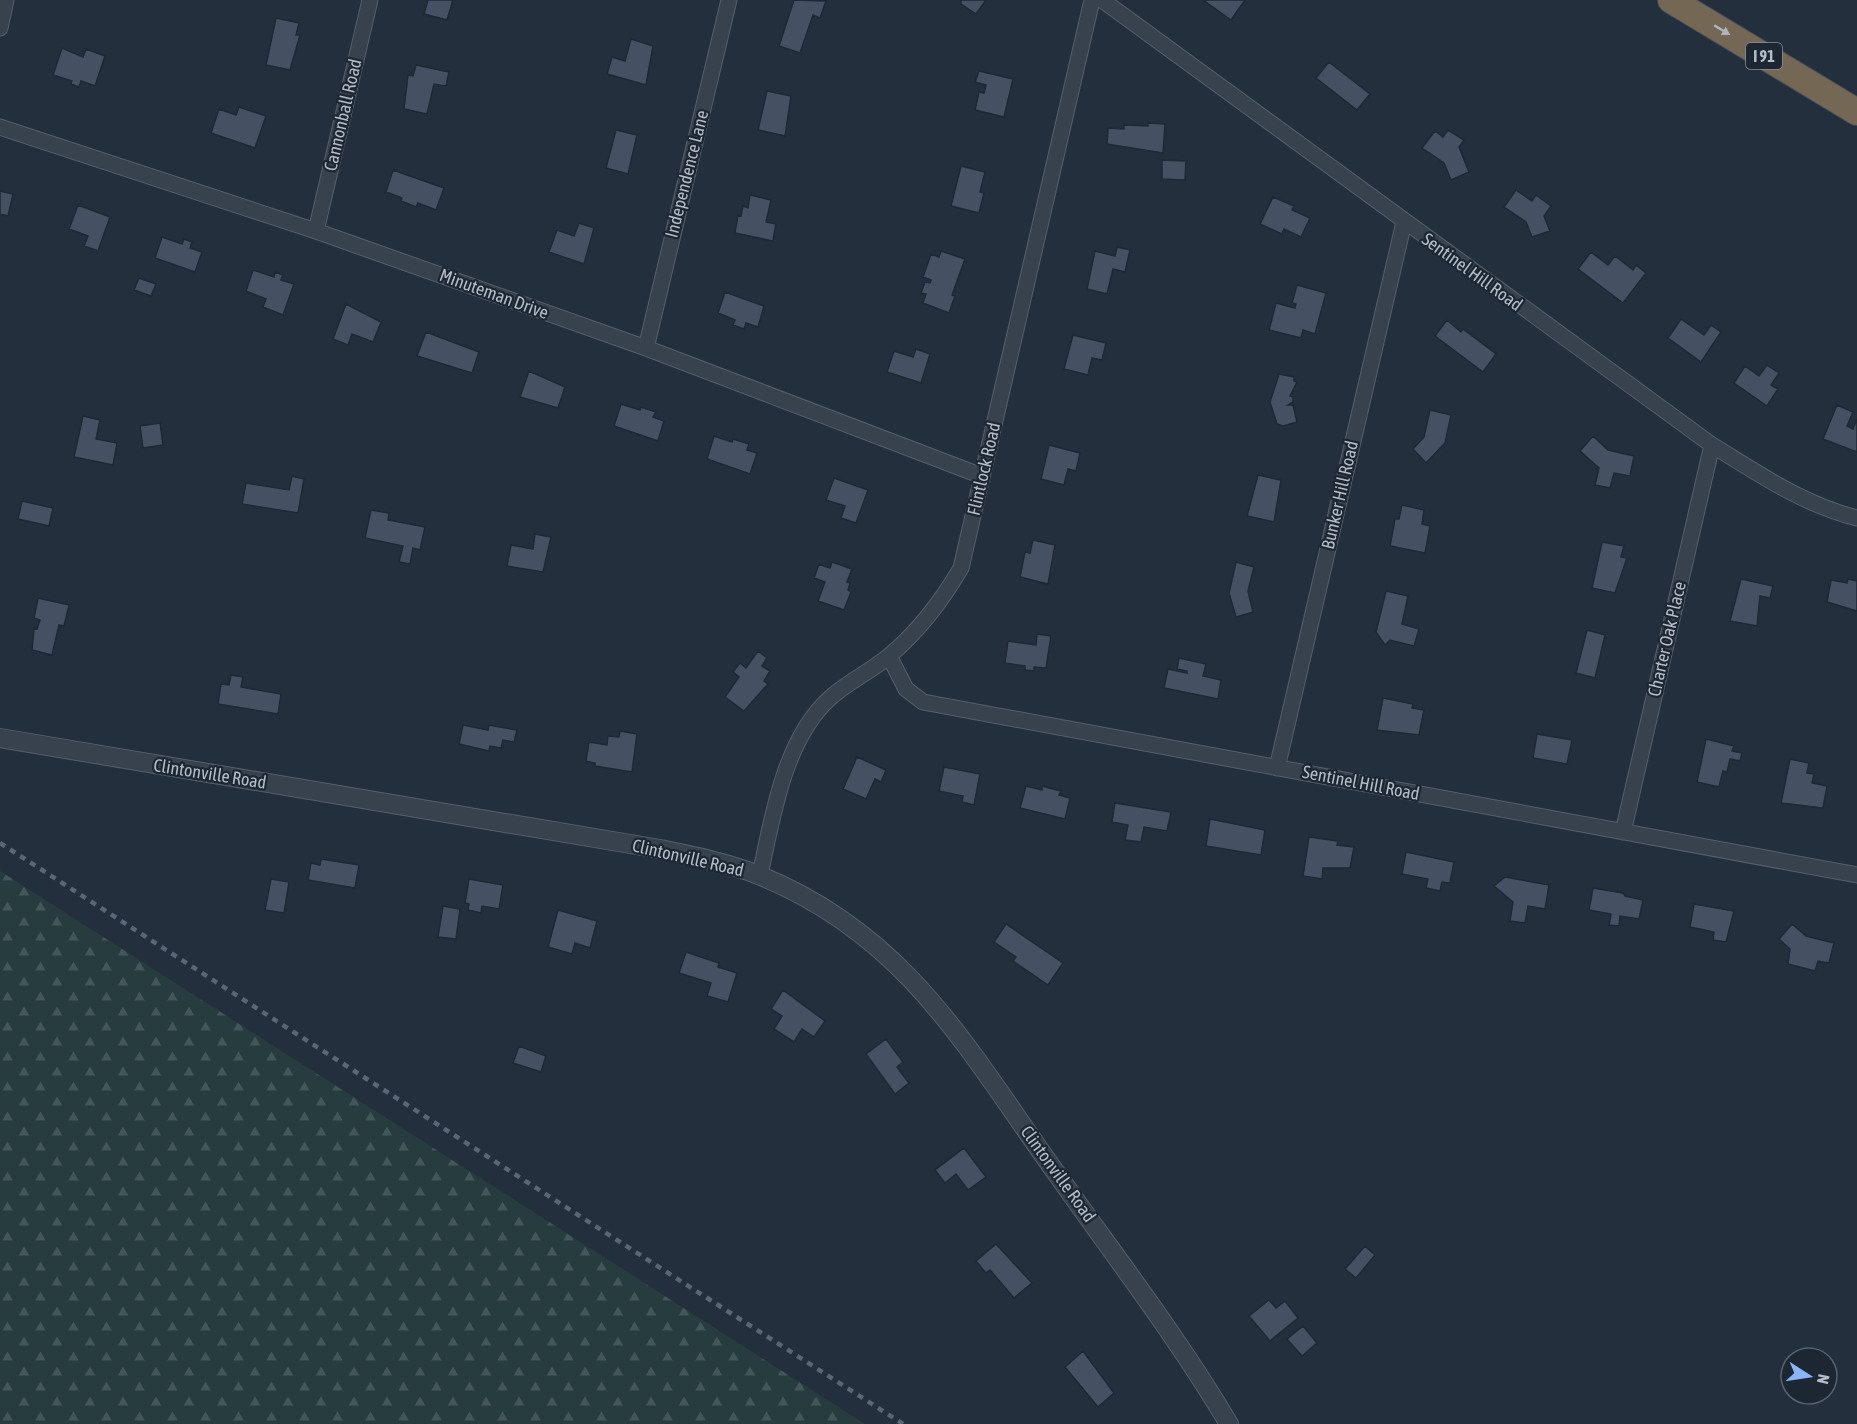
<svg xmlns="http://www.w3.org/2000/svg" width="1857" height="1424" viewBox="0 0 1857 1424" font-family="'Asap Condensed',sans-serif">
<defs>
<pattern id="forest-firs" width="22" height="20" patternUnits="userSpaceOnUse" patternTransform="scale(1.5)"><rect width="22" height="20" fill="#263c3f"/><path d="M5 1l3.5 6h-7zM16 11l3.5 6h-7z" fill="#435659"/></pattern>
</defs>
<rect width="100%" height="100%" fill="#242f3e"/>
<path fill="url(#forest-firs)" d="M0 871 865 1424H0Z"/>
<path fill="#455162" stroke="#1f2835" stroke-width="1.5" d="M428 0H453L447 20 424 14Z
M794 0 826 1 820 18 813 15 800 53 779 46Z
M961 0H986L976 14 961 4Z
M1203 0H1245L1231 20Z
M276 18 299 23 296 35H300L290 70 266 65Z
M631 39 653 46 646 85 607 74 612 57 625 61Z
M62 48 83 57 86 49 105 56 95 86 81 81 79 87 71 84 72 81 53 75Z
M1329 62 1370 94 1357 110 1316 78Z
M416 65 449 72 446 86 434 84 427 114 404 109 408 75 413 76Z
M979 71 1013 79 1004 117 975 110 979 92 984 93 986 85 975 82Z
M767 91 791 96 785 136 758 130Z
M239 107 266 116 255 148 211 133 219 109 236 115Z
M1148 123 1165 124 1163 153 1107 144 1108 128 1124 129V125L1148 126Z
M616 130 637 135 628 174 606 168Z
M1448 130 1464 140 1459 147 1469 172 1451 180 1444 163 1422 148 1435 131 1443 137Z
M1162 160 1186 161 1185 180 1162 179Z
M961 166 985 172 980 192 984 193 979 213 951 206Z
M393 170 444 188 436 210 418 203 416 207 401 201 402 198 386 192Z
M1516 190 1532 201 1536 195 1551 206 1544 216 1550 231 1532 237 1526 222 1504 207Z
M0 191 13 194 8 216 0 214Z
M750 195 771 200 766 222 776 224 773 241 735 233 738 215 741 216 743 206 748 208Z
M1273 197 1294 206 1292 210 1310 218 1301 237 1284 229 1282 234 1260 224Z
M78 205 110 217 98 251 84 246 88 236 69 229Z
M579 223 594 228 584 264 549 252 557 230 574 236Z
M162 237 182 244 184 239 192 242 190 248 202 252 195 272 155 258Z
M1117 247 1130 250 1125 272 1113 269 1107 294 1087 289 1095 251 1115 256Z
M941 251 965 259 952 295 955 296 949 313 923 303 926 294 921 293 925 282 930 283 931 280 923 277 931 254 939 257Z
M1591 252 1608 265 1615 256 1633 270 1636 265 1646 273 1623 303 1578 269Z
M253 270 274 277 275 272 283 275 281 280 294 284 283 315 263 307 266 299 246 291Z
M139 278 156 284 151 296 134 290Z
M1297 285 1326 293 1315 334 1303 330 1301 338 1269 330 1276 303 1295 308 1296 304 1292 303Z
M725 292 764 306 758 327 746 323 744 329 733 325 735 320 718 313Z
M346 304 381 322 373 342 352 334 348 345 333 339Z
M1681 319 1704 335 1711 325 1721 332 1701 362 1668 338Z
M1447 320 1461 332 1463 329 1496 354 1483 372 1435 336Z
M426 332 479 352 472 373 417 356Z
M1073 335 1106 343 1102 360 1092 358 1088 375 1064 369Z
M916 349 930 354 921 383 887 372 894 351 913 357Z
M1767 365 1779 373 1771 385 1778 389 1767 406 1734 383 1745 366 1759 376Z
M529 371 565 387 558 408 520 397Z
M1279 374 1294 377V381L1297 382 1290 396 1293 397V402L1288 405H1293L1297 422 1283 426 1277 424 1270 402Z
M621 404 640 410 641 407 656 412 653 417 664 421 658 441 614 426Z
M1837 405 1853 412 1847 426 1853 429 1857 419V452L1823 439Z
M1430 410 1451 415 1445 443 1426 463 1413 449 1424 437Z
M83 416 100 420 96 439 117 443 113 465 74 457Z
M160 423 163 445 143 448 140 426Z
M714 436 732 442 733 439 749 444 747 450 757 453 750 474 707 459Z
M1593 436 1608 450 1634 456 1630 476 1614 473 1610 488 1595 485 1599 468 1580 451Z
M1049 445 1080 453 1076 471 1068 469 1064 485 1041 479Z
M1258 475 1281 480 1274 522 1247 516Z
M292 476 304 479 298 513 242 504 246 483 289 490Z
M834 478 868 490 856 523 841 518 845 506 826 500Z
M22 501 53 508 49 526 18 519Z
M1402 505 1424 510 1422 524 1430 526 1425 553 1390 546 1395 519H1399Z
M371 510 389 513 388 520 425 527 420 550 413 548 410 564 399 562 403 546 365 538Z
M535 534 551 537 543 572 507 566 511 545 533 549Z
M1033 540 1055 545 1048 584 1020 577 1025 552 1030 553Z
M1602 542 1624 546 1621 557 1627 558 1615 593 1592 588Z
M832 562 852 569 847 582 850 583 848 590 851 592 844 610 818 601 825 582 814 578 819 564 830 568Z
M1236 562 1254 567 1248 591 1253 612 1236 617 1229 593Z
M1741 579 1773 586 1770 598 1760 596 1757 626 1730 621Z
M1848 579 1857 581V611L1827 602 1831 580 1847 583Z
M1386 591 1408 596 1402 624 1419 629 1414 646 1390 640 1385 645 1376 632Z
M38 598 69 605 64 626 59 625 52 655 32 650 34 628 37 629 40 620 34 618Z
M1587 630 1605 635 1595 678 1576 673Z
M1037 634 1051 636 1046 668 1034 667V671L1025 670V666L1005 663 1008 641 1036 645Z
M758 651 767 658 762 666 770 671 764 681 768 684 744 711 725 697 739 677 733 672 740 663 746 668Z
M1179 658 1206 664 1203 676 1221 680 1218 699 1164 688 1168 669 1187 673V671L1177 669Z
M231 675 243 677 241 687 281 694 278 714 218 704 221 684 229 685Z
M1383 698 1413 704 1412 708 1424 710 1419 735 1377 730Z
M463 725 488 730 489 725 517 730 514 742 503 740 501 748 490 746 489 751 459 744Z
M620 731 637 734 632 772 595 766V763L586 761 589 742 607 745 608 736 619 737Z
M1537 734 1572 740 1567 764 1533 758Z
M1706 739 1734 746 1732 751 1742 753 1740 761 1730 759 1727 772 1723 771 1719 787 1697 782Z
M857 757 886 770 881 782 875 779 866 799 843 789Z
M1790 759 1809 763 1807 773 1814 774 1812 783 1827 786 1823 808 1781 803Z
M944 767 980 774 974 805 962 802 963 796 939 791Z
M1026 786 1042 790V786L1061 791 1059 795 1070 798 1065 819 1020 808Z
M1115 803 1171 812 1167 831 1144 827 1141 842 1125 840 1128 825 1112 822Z
M1210 819 1265 830 1261 855 1206 846Z
M1309 837 1338 841 1337 845 1354 847 1350 868H1323L1322 879 1303 876Z
M1406 852 1454 862 1450 883 1442 882 1440 891 1426 888 1428 879 1402 874Z
M321 859 359 865 355 888 308 880 311 863 320 865Z
M1505 877 1549 885 1545 909 1528 906 1525 923 1510 921 1513 902 1494 886Z
M271 879 289 882 284 913 265 910Z
M469 879 503 885 499 909 482 906 481 913 468 910 469 904 465 903Z
M1593 888 1623 893 1625 896 1643 900 1639 919 1620 916 1619 926 1609 925 1611 914 1589 910Z
M1694 904 1734 911 1726 942 1713 940 1714 932 1690 927Z
M443 906 460 909 456 939 438 937Z
M558 910 597 921 590 948 575 943 572 954 548 947Z
M1006 924 1063 963 1048 985 1013 961 1016 957 994 942Z
M1792 924 1806 936 1834 943 1829 963 1818 961 1815 971 1788 964 1790 949 1779 939Z
M686 952 719 963 718 967 737 973 728 1002 707 996 711 983 679 973Z
M783 990 825 1021 814 1037 802 1029 794 1042 774 1029 782 1016 771 1009Z
M886 1039 903 1062 897 1067 909 1083 895 1094 866 1054Z
M519 1046 546 1056 541 1072 513 1063Z
M964 1148 986 1177 968 1190 956 1174 945 1183 935 1170Z
M996 1244 1032 1283 1014 1298 990 1270 986 1273 976 1261Z
M1365 1246 1375 1255 1356 1278 1345 1269Z
M1269 1300 1276 1308 1285 1301 1298 1318 1270 1341 1249 1316Z
M1303 1326 1317 1343 1302 1356 1287 1339Z
M1083 1351 1114 1393 1098 1407 1065 1367Z"/>
<g fill="none" stroke-linecap="round" stroke-linejoin="round">
<defs>
<path id="minor" d="M1102 0 1712 445C1759 474 1802 504 1857 518
M0 28 6 0
M0 127 316 231 646 348 982 476
M316 231 370 0
M646 348 729 0
M889 656 906 689 923 702 1857 875
M1277 768 1404 222
M1623 832 1712 445
M760 875C772 819 784 740 829 699 847 682 870 672 889 656 919 631 941 602 961 568L1092 0"/>
<path id="tertiary" d="M0 738 660 849C694 856 729 863 761 876 910 937 970 1054 1059 1177 1117 1259 1178 1338 1229 1424"/>
<path id="motorway" d="M1671 0 1857 112"/>
</defs>
<use href="#minor" stroke="#565f6c" stroke-width="17"/>
<use href="#tertiary" stroke="#565f6c" stroke-width="20"/>
<use href="#motorway" stroke="#434c59" stroke-width="28"/>
<use href="#minor" stroke="#38414e" stroke-width="15"/>
<use href="#tertiary" stroke="#38414e" stroke-width="18"/>
<use href="#motorway" stroke="#746855" stroke-width="26"/>
<path stroke="#5a6575" stroke-width="4.5" stroke-dasharray="6 6" stroke-linecap="butt" d="M0 843 903 1424"/>
</g>
<defs><path id="oneway-solid" d="M-6-.8H1V-3.2L6.5 0L1 3.2V.8H-6Z" transform="scale(1.5)"/></defs>
<use fill="#aeb4bd" href="#oneway-solid" transform="translate(1722 30) rotate(31)"/>
<g text-anchor="middle" stroke-width="4.5" stroke-linejoin="round" paint-order="stroke">
<rect fill="#1d2633" stroke="#878f9c" stroke-width="1.5" x="1746" y="43" width="36" height="26" rx="4.5"/>
<g font-size="16" font-weight="bold" fill="#b4bcc9">
<text x="1764" y="62">I 91</text>
</g>
<g font-size="18" fill="#b4bcc9" stroke="#1d2633">
<text transform="translate(343 115) rotate(-77)" y="6">Cannonball Road</text>
<text transform="translate(687 174) rotate(-76)" y="6">Independence Lane</text>
<text transform="translate(1472 272) rotate(36)" y="6">Sentinel Hill Road</text>
<text transform="translate(494 294) rotate(20)" y="6">Minuteman Drive</text>
<text transform="translate(984 469) rotate(-77)" y="6">Flintlock Road</text>
<text transform="translate(1340 495) rotate(-77)" y="6">Bunker Hill Road</text>
<text transform="translate(1667 639) rotate(-77)" y="6">Charter Oak Place</text>
<text transform="translate(210 774) rotate(9)" y="6">Clintonville Road</text>
<text transform="translate(1361 783) rotate(11)" y="6">Sentinel Hill Road</text>
<text transform="translate(688 858) rotate(13)" y="6">Clintonville Road</text>
<text transform="translate(1058 1174) rotate(54)" y="6">Clintonville Road</text>
</g>
</g>
<g transform="translate(1809 1376) rotate(102)"><circle r="28" fill="#1d2633" stroke="#59626f" stroke-width="1.5"/>
<path d="M0-4.5L10 22L0 15L-10 22Z" fill="#8ab4f8"/>
<text y="-9" font-size="16" font-weight="bold" text-anchor="middle" fill="#b4bcc9">N</text>
</g>
</svg>
